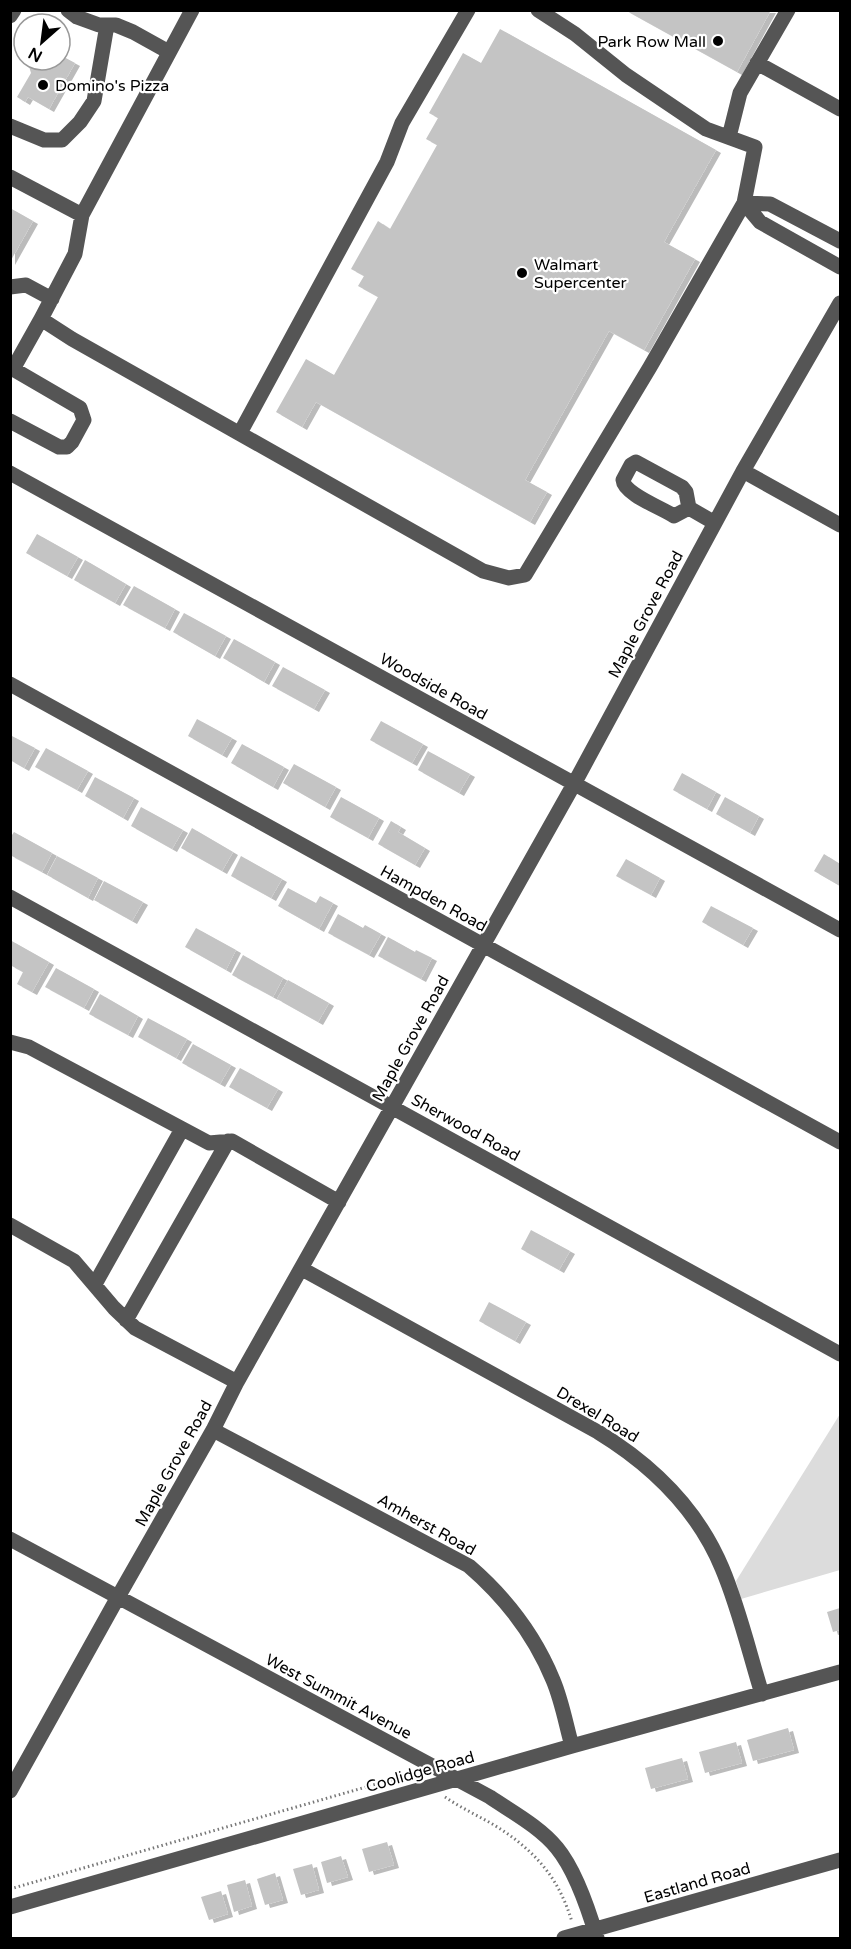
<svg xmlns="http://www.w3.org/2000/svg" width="851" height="1949" viewBox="0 0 851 1949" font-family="'Varela Round',sans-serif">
<defs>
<filter id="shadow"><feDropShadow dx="5" dy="3" stdDeviation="0" flood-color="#0004"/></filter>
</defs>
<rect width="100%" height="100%" fill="#fff"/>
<path fill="#dcdcdc" d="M840 1414V1570L741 1599 736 1581Z"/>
<path fill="#c4c4c4" filter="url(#shadow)" d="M625 10H771L737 72Z
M500 29 716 150 664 242 695 259 644 350 609 331 525 480 547 492 530 522 316 402 302 427 276 412 306 359 334 375 378 297 358 286 364 276 351 269 378 221 390 229 437 145 426 139 438 118 429 113 463 53 481 63Z
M60 55 75 63 49 109 28 97 25 102 17 97 31 73 27 60H60Z
M10 208 33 221 10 262Z
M37 534 78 557 67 576 26 553Z
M85 560 126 584 115 603 74 580Z
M134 586 175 609 165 628 123 605Z
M184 613 226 636 215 656 173 632Z
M234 639 275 662 264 682 223 658Z
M283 667 325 690 314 709 272 686Z
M197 719 232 738 222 755 188 736Z
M381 721 423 744 412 763 370 740Z
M10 735 35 748 24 768 10 760Z
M242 744 284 767 273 787 231 763Z
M46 748 88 771 77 790 35 767Z
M428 751 470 774 459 793 418 770Z
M294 764 336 787 325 807 283 783Z
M682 773 716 792 707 809 673 790Z
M95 777 134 798 123 818 85 796Z
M341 797 379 818 368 838 330 817Z
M725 797 759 816 750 833 716 814Z
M141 807 183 830 172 849 131 826Z
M391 821 401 827 398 832 425 848 415 865 378 844Z
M192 828 233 852 222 871 181 848Z
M14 832 52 853 42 872 10 855V838Z
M824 854 840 864V886L814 871Z
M57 856 98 878 88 898 47 875Z
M241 856 282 879 271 898 231 876Z
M626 859 660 878 651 895 616 876Z
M104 881 143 902 132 921 94 900Z
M288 888 316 903 320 896 333 903 319 929 278 906Z
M711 906 753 928 743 945 702 922Z
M338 914 363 928 365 925 381 934 369 955 328 933Z
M196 928 236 950 226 970 185 947Z
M388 937 415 952 416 950 432 958 421 979 378 956Z
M10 940 49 962 32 992 17 984 23 972 10 965Z
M243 955 283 978 273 997 232 975Z
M56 968 94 989 84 1008 45 987Z
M288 980 329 1003 318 1022 277 999Z
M100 994 138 1016 128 1035 89 1014Z
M148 1018 187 1039 176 1058 138 1037Z
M193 1044 231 1065 220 1084 182 1063Z
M240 1068 278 1089 267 1108 229 1087Z
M531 1230 570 1251 559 1270 521 1249Z
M489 1302 526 1322 515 1341 479 1321Z
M840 1608V1630L833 1632 827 1612Z
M788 1728 794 1750 753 1761 747 1740Z
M736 1742 742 1763 705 1773 699 1752Z
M682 1758 688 1779 651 1789 645 1768Z
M387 1842 394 1865 369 1872 362 1849Z
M341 1856 348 1877 327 1883 321 1862Z
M312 1864 319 1890 301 1895 293 1869Z
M275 1873 283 1900 265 1905 257 1879Z
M245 1880 252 1906 234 1912 227 1885Z
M221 1891 228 1914 209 1920 201 1897Z"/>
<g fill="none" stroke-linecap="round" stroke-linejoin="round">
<path stroke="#777" stroke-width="3" stroke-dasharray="1.5 3" stroke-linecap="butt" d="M445 1797C464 1810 486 1819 505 1832 540 1856 560 1882 572 1922
M10 1889 394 1779 399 1780"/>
<path stroke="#555" stroke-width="15" d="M68 10 77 17 99 25H116L133 32 169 52
M192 10 82 215 75 254 41 319 72 339 483 571 509 578 525 575 650 367 744 203 755 147 706 129 626 75 575 34 538 10
M10 16 14 10
M757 63 840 109
M10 126 44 140H62L80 122 94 101 107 25
M729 137 740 93 788 10
M10 177 82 215
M744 203 760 222 840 267
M744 203 770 204 840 241
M10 287 26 285 52 299
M10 421 59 447H67L72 442 84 420 80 408 13 369 41 319
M240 433 387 162 402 123 468 10
M743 471 840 525
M10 473 840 930
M689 508 674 516C662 508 624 494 623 480L631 465 636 462 682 487 686 492 689 508 715 523
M10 684 840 1142
M10 897 840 1354
M10 1042 29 1047 209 1143 232 1141 339 1202
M10 1225 74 1261 114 1308 135 1328 237 1382
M302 1269 598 1432C652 1465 697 1508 722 1568 739 1608 749 1652 762 1694
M95 1284 182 1129
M126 1320 228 1141
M213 1430 469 1566C505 1597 535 1636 553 1680 562 1701 566 1725 572 1746
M10 1539 490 1797C512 1812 540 1827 557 1848 576 1871 589 1911 597 1938
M10 1791 118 1597 213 1430 237 1382 574 784 743 471 840 303
M10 1907 572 1746 840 1672
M564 1938 840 1860"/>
</g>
<g fill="#000" stroke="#fff" stroke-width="2">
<circle cx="718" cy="41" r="6"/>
<circle cx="43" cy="85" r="6"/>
<circle cx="522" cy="273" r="6"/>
</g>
<g text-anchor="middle" stroke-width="4.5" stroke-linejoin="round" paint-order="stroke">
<g font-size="16" fill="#000" stroke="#fff" text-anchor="start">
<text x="706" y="47" text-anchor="end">Park Row Mall</text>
<text x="55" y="91">Domino's Pizza</text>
<text x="534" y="270">Walmart<tspan x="534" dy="18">Supercenter</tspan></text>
</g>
<g font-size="16" fill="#000" stroke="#fff">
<text transform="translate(645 614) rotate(-62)" y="6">Maple Grove Road</text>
<text transform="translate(434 686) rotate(29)" y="6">Woodside Road</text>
<text transform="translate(434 898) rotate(29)" y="6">Hampden Road</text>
<text transform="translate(410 1038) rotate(-61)" y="6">Maple Grove Road</text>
<text transform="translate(466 1127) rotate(29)" y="6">Sherwood Road</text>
<text transform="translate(598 1414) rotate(31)" y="6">Drexel Road</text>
<text transform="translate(173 1463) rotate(-61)" y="6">Maple Grove Road</text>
<text transform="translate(427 1524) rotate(29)" y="6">Amherst Road</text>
<text transform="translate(339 1696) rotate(28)" y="6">West Summit Avenue</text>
<text transform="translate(420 1771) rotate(-16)" y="6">Coolidge Road</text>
<text transform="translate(697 1882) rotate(-16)" y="6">Eastland Road</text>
</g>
</g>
<rect width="851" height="1949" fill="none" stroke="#000000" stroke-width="24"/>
<g transform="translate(42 42) rotate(208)"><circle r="28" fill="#ffffff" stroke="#999999" stroke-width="1.5"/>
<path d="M0-4.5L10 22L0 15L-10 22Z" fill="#000000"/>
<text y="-9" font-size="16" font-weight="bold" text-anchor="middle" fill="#000000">N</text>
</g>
</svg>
